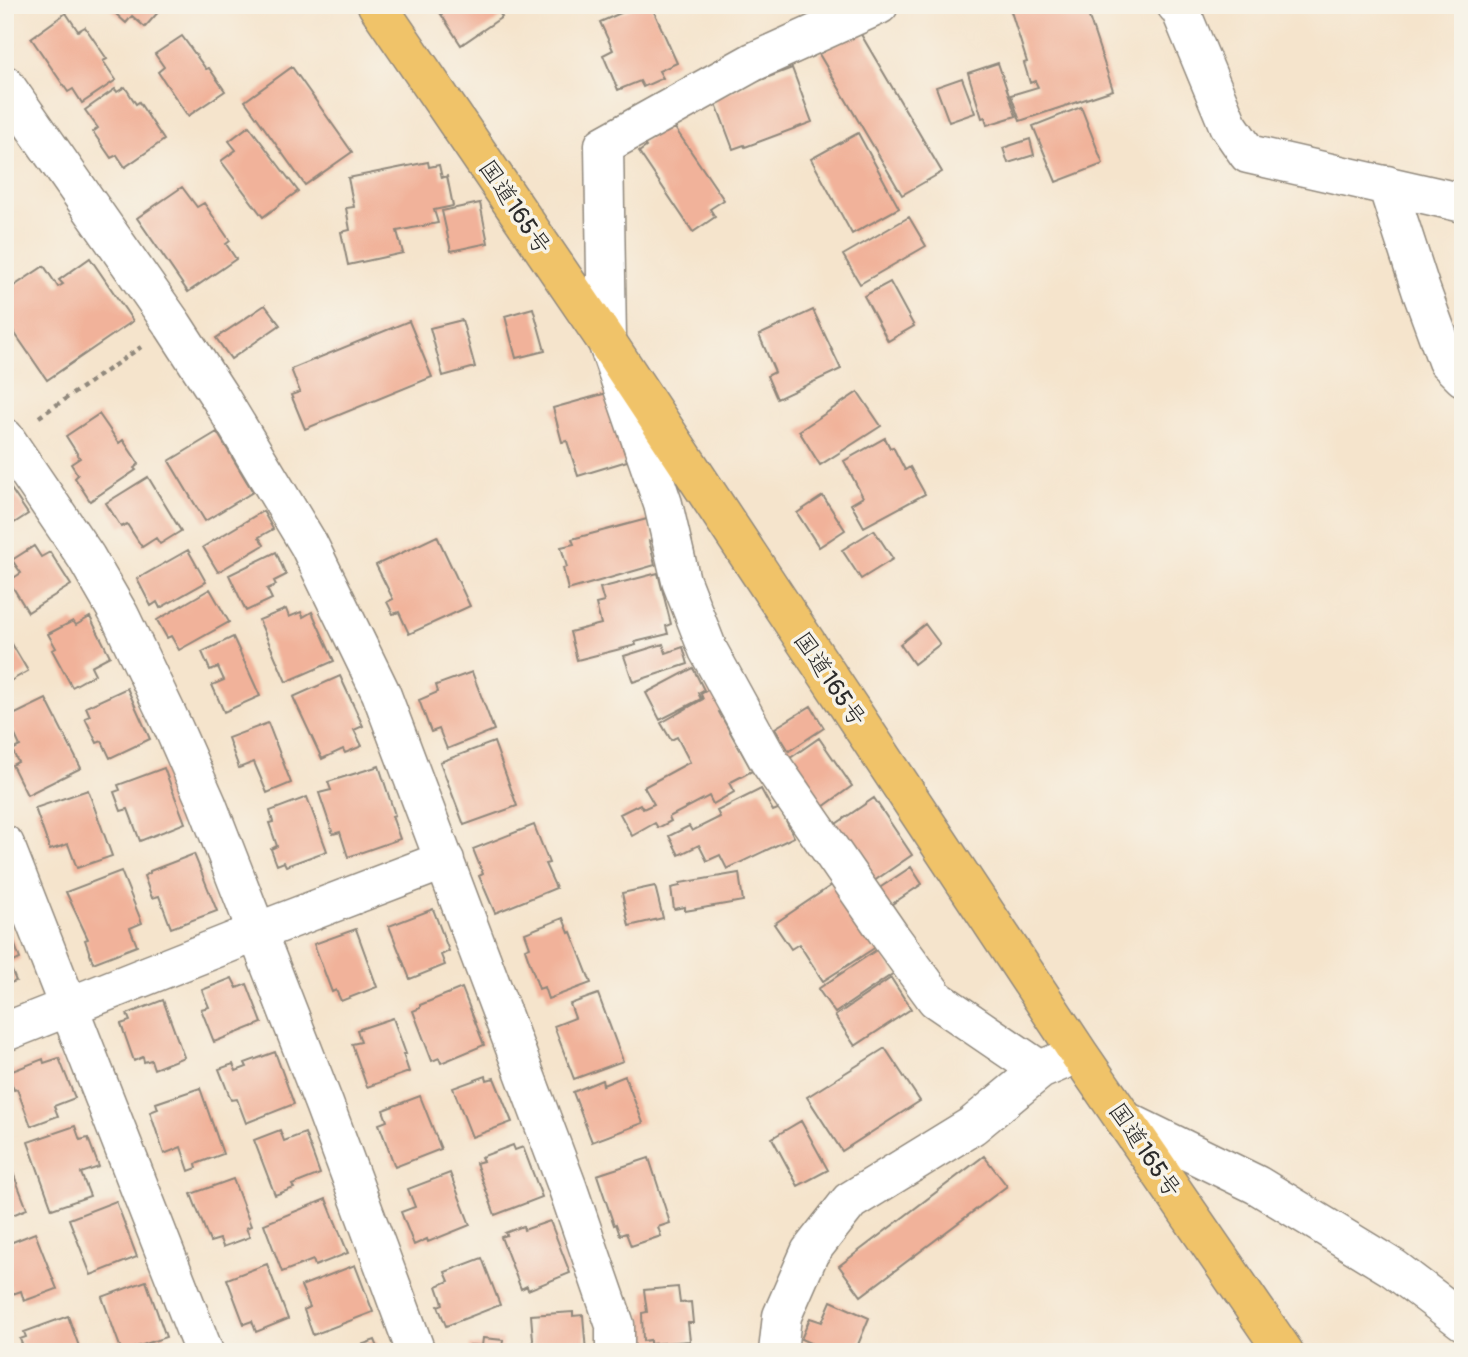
<svg xmlns="http://www.w3.org/2000/svg" width="1468" height="1357" viewBox="0 0 1468 1357" font-family="Pangolin,'Klee One',sans-serif">
<rect width="100%" height="100%" fill="#f7f3e8"/>
<filter id="ink" filterUnits="userSpaceOnUse"><feTurbulence type="fractalNoise" baseFrequency=".0143" numOctaves="2"/><feDisplacementMap in="SourceGraphic" scale="14" xChannelSelector="R" yChannelSelector="G"/><feConvolveMatrix kernelMatrix="1 2 1 2 8 2 1 2 1" color-interpolation-filters="sRGB"/></filter>
<filter id="wash" filterUnits="userSpaceOnUse"><feTurbulence type="fractalNoise" baseFrequency=".00686" numOctaves="4" result="noise"/><feDisplacementMap in="SourceGraphic" scale="28" xChannelSelector="R" yChannelSelector="G"/><feGaussianBlur stdDeviation="1.57" result="paint"/><feColorMatrix in="noise" values="0 0 0 0 0 0 0 0 0 0 0 0 0 0 0 0 0 1.4 0 .05"/><feComposite in="paint" operator="in"/></filter>
<g filter="url(#wash)">
<rect width="100%" height="100%" fill="#f5e4cc"/>
<g id="blocks">
<path fill="#f1b29a" d="M106 5H157L161 9 145 27 132 16 126 23Z
M435 5H494L502 17 461 45Z
M639 5H651L677 63 659 71 663 78 643 87 640 81 618 90 603 55 613 50 600 22Z
M1009 5H1085L1113 90 1020 121 1011 95 1038 87 1035 81 1030 83 1024 63 1027 62Z
M66 13 78 31 85 27 107 59 103 61 116 80 82 103 73 89 68 92 31 38Z
M859 31 942 172 902 195 819 54Z
M182 36 206 69 209 68 225 91 188 116 158 72 164 67 155 54Z
M998 63 1016 116 987 125 985 117 982 118 968 73Z
M292 67 352 152 305 185 245 101Z
M792 68 812 122 745 147 744 145 733 149 714 98Z
M962 78 975 113 949 122 936 87Z
M125 87 136 104 139 102 164 140 125 167 117 155 111 158 93 132 98 128 85 110 115 89 117 92Z
M1081 107 1103 164 1056 182 1033 126Z
M249 126 298 191 263 217 221 161 236 150 229 141Z
M663 128 666 133 675 128 724 200 710 209 715 217 693 232 639 152 646 147 643 142Z
M858 133 899 208 852 234 811 159Z
M1030 139 1034 155 1008 163 1003 148Z
M428 162 429 167 439 165 442 178 447 176 453 206 434 210 438 223 397 231 403 253 348 265 341 232 350 230 346 208 354 207 348 178Z
M182 187 197 207 204 203 230 241 226 244 236 259 188 292 137 218Z
M480 203 488 243 451 251 442 211Z
M909 217 926 246 860 284 843 255Z
M90 258 133 321 47 380 5 319V292L44 266 58 287 63 284 59 280Z
M890 282 914 326 888 341 864 296Z
M265 305 280 325 231 359 216 338Z
M533 308 545 351 516 358 505 316Z
M813 310 841 369 777 399 767 376 775 372 759 335Z
M462 320 475 367 443 376 430 328Z
M409 321 432 377 305 429 291 395 300 392 291 369Z
M858 392 881 426 820 465 799 431Z
M607 393 627 461 578 476 567 441 562 442 553 408Z
M99 414 119 443 123 440 139 464 134 468 136 470 90 501 75 478 78 475 71 464 80 458 66 436Z
M217 432 253 492 205 521 169 461Z
M885 438 890 448 893 447 905 470 910 467 925 494 864 527 851 504 863 497 844 461Z
M148 477 181 531 160 544 156 538 142 547 127 524 121 527 106 503Z
M5 480 28 514 5 529Z
M823 496 845 530 819 547 797 513Z
M263 511 273 529 259 537 264 545 218 572 203 547Z
M647 519 653 540 649 541 655 565 568 590 563 568 567 567 561 547 574 544 572 539Z
M874 530 893 559 861 579 842 550Z
M437 536 470 606 409 634 399 612 393 614 387 602 393 599 376 565Z
M34 546 41 557 50 552 71 585 28 612 9 581 21 573 12 560Z
M188 550 206 582 160 608 157 602 151 606 137 579Z
M276 552 286 575 274 581 276 585 267 589 272 599 246 611 229 575Z
M658 573 671 624 666 626 668 634 635 642 636 645 577 660 570 632 601 624 596 604 604 602 600 588Z
M210 589 229 622 179 650 171 636 167 638 157 620Z
M286 609 289 617 301 612 303 617 312 612 334 661 286 682 259 620Z
M90 617 110 656 91 666 95 674 72 687 52 650 56 648 48 634 73 621 76 625Z
M925 624 940 644 914 664 900 644Z
M5 632 28 671 5 684Z
M233 637 260 696 224 712 212 685 224 680 218 667 210 670 202 652Z
M663 644 666 653 683 647 688 664 633 682 624 656Z
M693 668 704 690 698 693 701 699 660 720 646 693Z
M472 672 494 730 447 749 439 729 431 732 419 700 438 692 436 685Z
M340 676 363 726 354 730 362 746 345 753 343 749 322 759 293 697Z
M127 688 150 739 110 758 102 741 97 743 85 718 90 716 86 707Z
M711 688 722 710 719 712 752 771 729 783 734 792 713 804 709 796 669 817 671 821 658 828 655 823 632 836 620 814 640 804 643 809 654 804 644 787 690 762 677 737 671 740 661 723 703 699 701 694Z
M46 699 81 768 27 795 12 765 18 762 12 750 20 746 7 718Z
M811 706 824 728 789 751 775 728Z
M268 723 291 783 267 793 254 762 239 768 228 738Z
M819 738 852 786 820 809 786 761Z
M494 742 517 806 464 825 440 762Z
M379 766 395 815 392 816 400 839 348 857 340 832 333 834 319 793 331 790 328 782Z
M164 768 185 823 140 841 128 809 121 811 114 792 120 790 118 785Z
M761 789 773 811 780 808 794 837 727 869 720 855 707 861 699 845 679 855 669 836 689 826 692 831 720 817 717 811Z
M88 790 112 856 77 868 68 844 50 850 35 808Z
M307 797 327 851 286 866 284 862 277 865 271 849 277 846 269 823 273 822 270 811Z
M874 798 912 855 871 883 833 826Z
M534 825 549 863 545 864 556 888 495 913 479 876 483 874 473 849Z
M194 854 217 911 171 928 159 896 152 898 144 876 150 873V871Z
M911 867 922 884 886 908 875 891Z
M121 871 142 923 130 928 137 946 93 963 85 940 88 939 66 892Z
M739 873 743 901 685 911V907L674 909 671 888 680 886V883Z
M835 883 876 947 823 981 799 944 791 949 774 924Z
M655 886 663 918 629 926 622 893Z
M433 909 449 951 441 955 445 965 410 979 389 926Z
M563 918 569 933 571 932 591 983 548 999 544 987 539 989 525 949 530 947 525 933Z
M9 929 20 959 9 964 16 981 5 985V930Z
M356 929 377 987 341 1001 336 990 332 992 314 944Z
M878 949 894 973 835 1013 818 989Z
M232 978 237 988 247 984 262 1023 214 1042 201 1009 209 1007 202 990Z
M891 978 911 1009 855 1046 835 1016Z
M462 988 484 1045 441 1063 439 1058 432 1061 413 1011 420 1008V1005Z
M598 994 623 1061 574 1079 554 1026 575 1018 570 1004Z
M163 1000 184 1057 154 1069 151 1060 144 1062 143 1057 134 1061 121 1024 130 1021 127 1014Z
M393 1018 406 1054H403L409 1072 367 1087 352 1044 361 1042 357 1030Z
M885 1048 920 1101 842 1151 807 1097Z
M275 1052 294 1104 246 1123 237 1099 231 1100 219 1069 233 1064 236 1071 247 1067 245 1063Z
M59 1058 75 1098 54 1106 58 1116 31 1126 17 1089 14 1090 7 1073 43 1059 44 1063Z
M486 1076 487 1080 494 1078 512 1122 472 1137 453 1088Z
M625 1076 643 1123 592 1142 573 1092 602 1080 603 1085Z
M200 1088 223 1154 196 1164 197 1168 189 1171 181 1147 164 1154 150 1112 158 1109 156 1103Z
M420 1096 441 1149 395 1167 379 1124 387 1121 383 1110Z
M801 1121 828 1170 798 1186 772 1138Z
M75 1126 80 1140 88 1138 99 1167 81 1173 90 1196 52 1209 28 1142Z
M280 1130 284 1141 305 1133 320 1174 292 1185 294 1188 275 1195 254 1140Z
M513 1145 515 1150 523 1147 542 1197 495 1215 476 1163 483 1161 481 1157Z
M5 1152 27 1209 5 1218Z
M984 1156 1007 1186 861 1296 839 1266Z
M649 1158 670 1223 658 1227 661 1236 631 1246 626 1233 620 1235 616 1224 614 1225 597 1175Z
M450 1173 470 1225 428 1242 427 1239 414 1245 401 1212 415 1207 408 1189Z
M233 1179 251 1226 246 1228 250 1237 223 1247 220 1239 210 1242 191 1194Z
M326 1199 348 1253 315 1266 313 1260 282 1272 264 1224Z
M116 1201 137 1257 91 1275 69 1219Z
M550 1221 570 1273 528 1290 527 1286 521 1289 501 1237 507 1235 505 1233 523 1226 524 1230Z
M35 1233 57 1289 24 1301 21 1291 13 1294 5 1274V1245Z
M482 1258 500 1305 446 1326 438 1306 443 1304 437 1286 449 1281 445 1272Z
M267 1264 288 1319 256 1332 252 1321 244 1324 227 1279Z
M355 1265 373 1312 313 1335 304 1310 310 1307 301 1286Z
M146 1281 166 1337 122 1352 102 1297Z
M678 1287 680 1303 691 1302 693 1323H688L690 1341 650 1344V1340L643 1341 642 1313 647 1312 644 1290Z
M831 1301 869 1318 855 1352H830L801 1339 810 1318 822 1322Z
M573 1312V1316L583 1315 586 1352H534L531 1315Z
M68 1316 81 1352H25L20 1339 26 1337 24 1332Z
M483 1338 503 1340 502 1348 507 1349V1352H469L470 1345 482 1346Z
M375 1340 380 1352H344V1351Z"/>
</g>
</g>
<g filter="url(#ink)">
<use href="#blocks" fill-opacity="0" stroke="#90887c" stroke-width="2"/>
<g fill="none" stroke-linecap="round" stroke-linejoin="round">
<defs>
<path id="minor" d="M879 5 753 62 604 145 607 342 663 504 681 581 708 650 769 761 890 936 936 999 1040 1070
M1176 5 1180 9 1228 125 1248 154 1463 203
M5 85 173 325 221 399 309 545 381 693 567 1186 615 1325V1352
M1387 185 1421 290 1447 361 1463 377
M5 438 86 557 120 616 173 727 207 804 324 1104 416 1352
M5 845 204 1352
M5 1032 257 932 445 860
M1126 1121 1257 1185 1393 1268 1463 1321
M778 1352 782 1316 810 1252 850 1201 972 1126 1040 1070 1061 1061"/>
<path id="highway" d="M377 5 607 342 1079 1054 1284 1352"/>
</defs>
<use href="#minor" stroke="#90887c" stroke-width="41"/>
<use href="#highway" stroke="#90887c" stroke-width="41"/>
<path stroke="#90887c" stroke-width="4.5" stroke-dasharray="5 5" stroke-linecap="butt" d="M39 417 141 347"/>
<use href="#minor" stroke="#fff" stroke-width="38"/>
<use href="#highway" stroke="#f0c369" stroke-width="38"/>
</g>
</g>
<g text-anchor="middle" stroke-width="7" stroke-linejoin="round" paint-order="stroke">
<g font-size="24" fill="#2b2b2b" stroke="#f7f3e8">
<text transform="translate(515 207) rotate(56)" y="8">国道165号</text>
<text transform="translate(830 679) rotate(56)" y="8">国道165号</text>
<text transform="translate(1145 1150) rotate(56)" y="8">国道165号</text>
</g>
</g>
<rect width="1468" height="1357" fill="none" stroke="#f7f3e8" stroke-width="28"/>
</svg>
